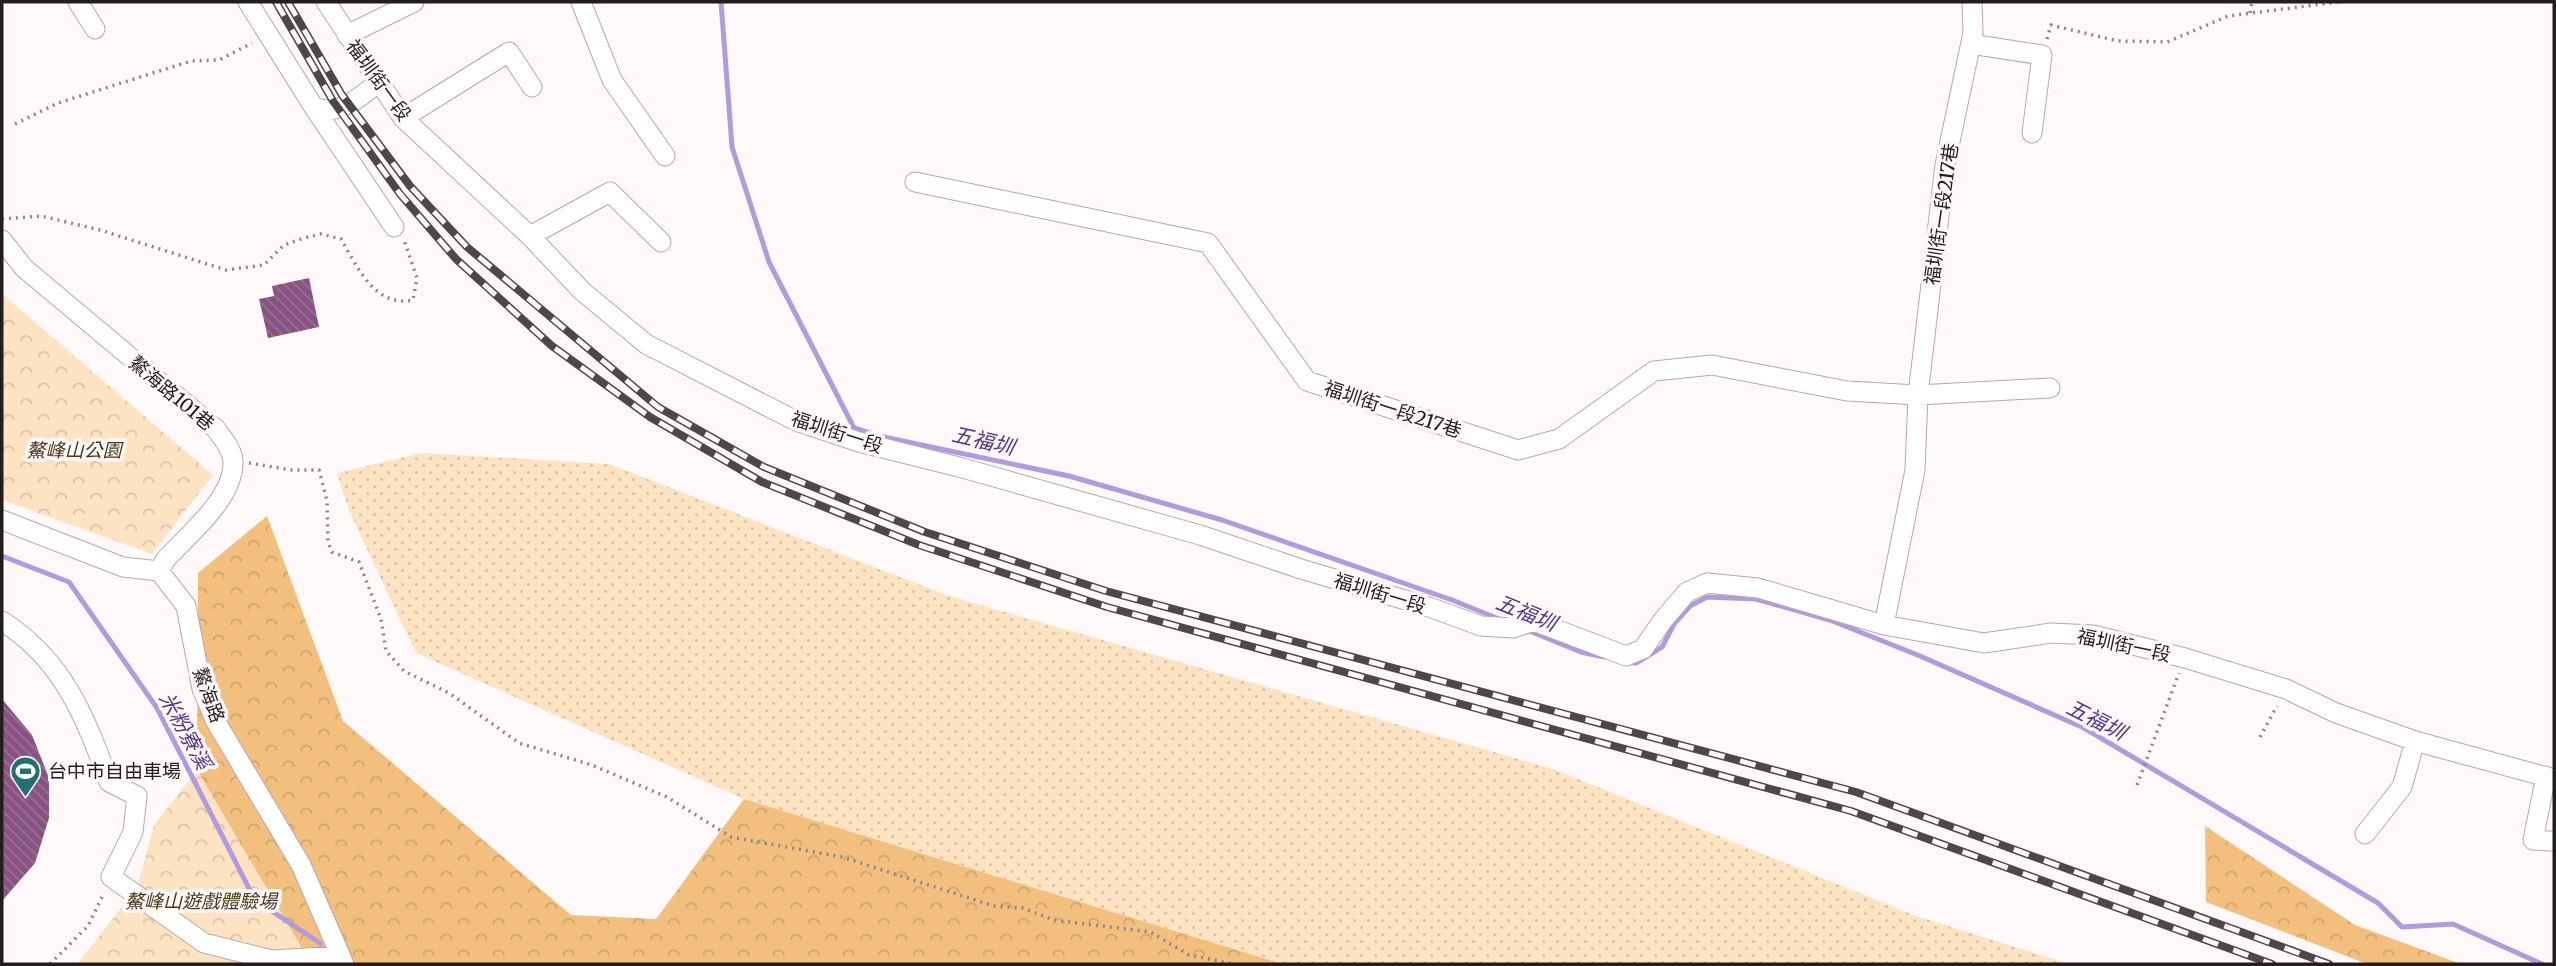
<svg xmlns="http://www.w3.org/2000/svg" width="2556" height="966" viewBox="0 0 2556 966" font-family="Merriweather,'Noto Sans TC',serif">
<defs>
<pattern id="grass-dots" width="8" height="8" patternUnits="userSpaceOnUse" patternTransform="scale(1.75)"><rect width="8" height="8" fill="#fee3c2"/><path d="M2 2h.1M6 6h.1" fill="none" stroke="#dac2a6" stroke-width="1.8" stroke-linecap="round"/></pattern>
<pattern id="forest-crowns" width="20" height="18" patternUnits="userSpaceOnUse" patternTransform="scale(1.75)"><rect width="20" height="18" fill="#f2bf7f"/><path d="M2 6a3 3 0 1 1 6 0M12 15a3 3 0 1 1 6 0" fill="none" stroke="#cfa46d"/></pattern>
<pattern id="park-crowns" width="20" height="18" patternUnits="userSpaceOnUse" patternTransform="scale(1.75)"><rect width="20" height="18" fill="#fee3c2"/><path d="M2 6a3 3 0 1 1 6 0M12 15a3 3 0 1 1 6 0" fill="none" stroke="#dac2a6"/></pattern>
<pattern id="building-back-hatch" width="6" height="6" patternUnits="userSpaceOnUse" patternTransform="scale(1.75)"><rect width="6" height="6" fill="#895282"/><path d="M-1 5l2 2M0 0l6 6M5-1l2 2" fill="none" stroke="#997293"/></pattern>
</defs>
<rect width="100%" height="100%" fill="#fff9fa"/>
<path fill="url(#grass-dots)" d="M422 453 609 464 949 596 1553 769 1916 916 2069 964H1283L744 799 416 653 350 513 337 473Z"/>
<path fill="url(#forest-crowns)" d="M267 516 343 721 571 915 656 919 744 799 1283 964H311L197 770 198 573Z
M2205 826 2355 925 2461 964H2367L2206 902Z"/>
<path fill="url(#park-crowns)" d="M2 294 213 475 152 554 2 500Z
M197 770 311 964H77L137 888 154 825Z"/>
<g fill="none" stroke-linecap="round" stroke-linejoin="round">
<path stroke="#b09bdf" stroke-width="5" d="M721 2 732 147 769 262 854 428 879 436 1069 476 1222 520 1452 600 1499 619
M2 556 69 582 157 708 255 900 320 943
M1527 630 1581 652 1604 657
M1627 662 1636 663 1662 647 1674 624 1690 606 1707 597 1756 599 1830 620 1920 656 2084 728 2378 903 2402 927 2453 924 2542 964"/>
</g>
<path fill="url(#building-back-hatch)" d="M309 278 319 327 268 338 259 299 274 296 272 286Z
M2 699 32 735 49 778V818L35 863 2 901Z"/>
<g fill="none" stroke-linecap="round" stroke-linejoin="round">
<defs>
<path id="minor" d="M78 2 95 29
M248 2 313 106 394 227
M326 2 403 118 530 236 582 291 646 344 796 421 859 442 959 467 1200 535 1301 569 1429 607 1481 626 1513 628 1534 621 1626 656 1643 649 1663 620 1687 592 1707 583 1758 588 1884 625 1984 643 2051 633 2093 635 2185 658 2286 689 2336 713 2415 741 2554 779
M581 2 612 80 665 156
M347 35 414 2
M1971 44 2042 55 2032 133
M313 106C335 119 363 96 379 81
M403 118 509 52 532 87
M915 182 1208 243 1307 381 1518 450 1559 439 1654 371 1712 365 1847 391 1918 395 2050 388
M530 236 610 192 661 242
M2 240 24 268 216 429C223 439 233 450 233 462 234 498 188 535 166 559L159 571
M2 520 123 567 159 571 186 606 202 689 216 722 301 865 344 964
M2 621C63 660 85 716 109 782L137 796 133 832 111 877 204 943 272 960 340 956
M1884 625 1915 470 1918 395 1945 165 1973 33 1972 2
M2546 776 2533 840 2552 841
M2365 834 2402 787 2415 741"/>
</defs>
<use href="#minor" stroke="#bda4a9" stroke-width="21"/>
<path stroke="#8d8687" stroke-width="3.5" stroke-dasharray="2 5" stroke-linecap="butt" d="M2250 13 2252 2
M2047 39 2051 25 2118 41 2167 42 2228 16 2338 2
M15 124 58 103 191 61 219 60 252 43
M2 219 41 216 100 230 226 270 264 265 284 245 304 238 321 234 341 239C358 268 375 308 413 300L417 278 404 240
M249 463 292 470H319L327 501 328 542 332 552 359 562 381 619 386 651 404 671 449 693 519 743 592 765 667 797 731 837 842 857 994 906 1023 908 1054 920 1150 932 1189 955 1234 964
M2260 737 2277 706
M2137 785 2179 673
M50 964 88 926 103 895"/>
<use href="#minor" stroke="#fff" stroke-width="19"/>
<defs>
<path id="rail" d="M276 2 333 101 400 194 456 259 552 346 650 417 762 482 919 545 1107 607 1851 811 2272 964
M288 2 342 95 410 186 467 247 658 407 764 467 925 532 1106 591 1856 792 2329 964"/>
</defs>
<use href="#rail" stroke="#4e4648" stroke-width="8"/>
<use href="#rail" stroke="#fff9fa" stroke-width="5" stroke-dasharray="16" stroke-linecap="butt"/>
</g>
<defs>
<symbol id="stadium-pin" viewBox="-11 -11 22 30"><path d="M0 17L-7.5 6A9.5 9.5 0 1 1 7.5 6Z" fill="#247071" stroke="#fff9fa"/><path d="M0-5a6.5 5 0 1 0 0 10a6.5 5 0 1 0 0-10ZM-3.5-1.8h7v3.6h-7Z" fill="#fff"/></symbol>
</defs>
<g fill-rule="evenodd">
<use href="#stadium-pin" x="8" y="754" width="35" height="47"/>
</g>
<g text-anchor="middle" stroke-width="7" stroke-linejoin="round" paint-order="stroke">
<g font-size="19" fill="#251c1e" stroke="#fff9fa">
<text transform="translate(379 80) rotate(54)" y="7">福圳街一段</text>
<text transform="translate(1941 214) rotate(-82)" y="7">福圳街一段217巷</text>
<text transform="translate(172 393) rotate(40)" y="7">鰲海路101巷</text>
<text transform="translate(1393 409) rotate(18)" y="7">福圳街一段217巷</text>
<text transform="translate(837 432) rotate(18)" y="7">福圳街一段</text>
<text transform="translate(1380 593) rotate(17)" y="7">福圳街一段</text>
<text transform="translate(2124 645) rotate(12)" y="7">福圳街一段</text>
<text transform="translate(209 695) rotate(70)" y="7">鰲海路</text>
</g>
<g font-size="19" font-style="italic" fill="#4b361a" stroke="#fff9fa">
<text x="74" y="457">鰲峰山公園</text>
<text x="201" y="908">鰲峰山遊戲體驗場</text>
</g>
<g font-size="19" fill="#251c1e" stroke="#fff9fa" text-anchor="start">
<text x="48" y="778">台中市自由車場</text>
</g>
<g font-size="21" font-style="italic" fill="#563788" stroke="#fff9fa">
<text transform="translate(983 441) rotate(13)" y="7">五福圳</text>
<text transform="translate(1526 613) rotate(22)" y="7">五福圳</text>
<text transform="translate(2096 720) rotate(27)" y="7">五福圳</text>
<text transform="translate(185 731) rotate(62)" y="7">米粉寮溪</text>
</g>
</g>
<rect width="2556" height="966" fill="none" stroke="#251c1e" stroke-width="7"/>
</svg>
